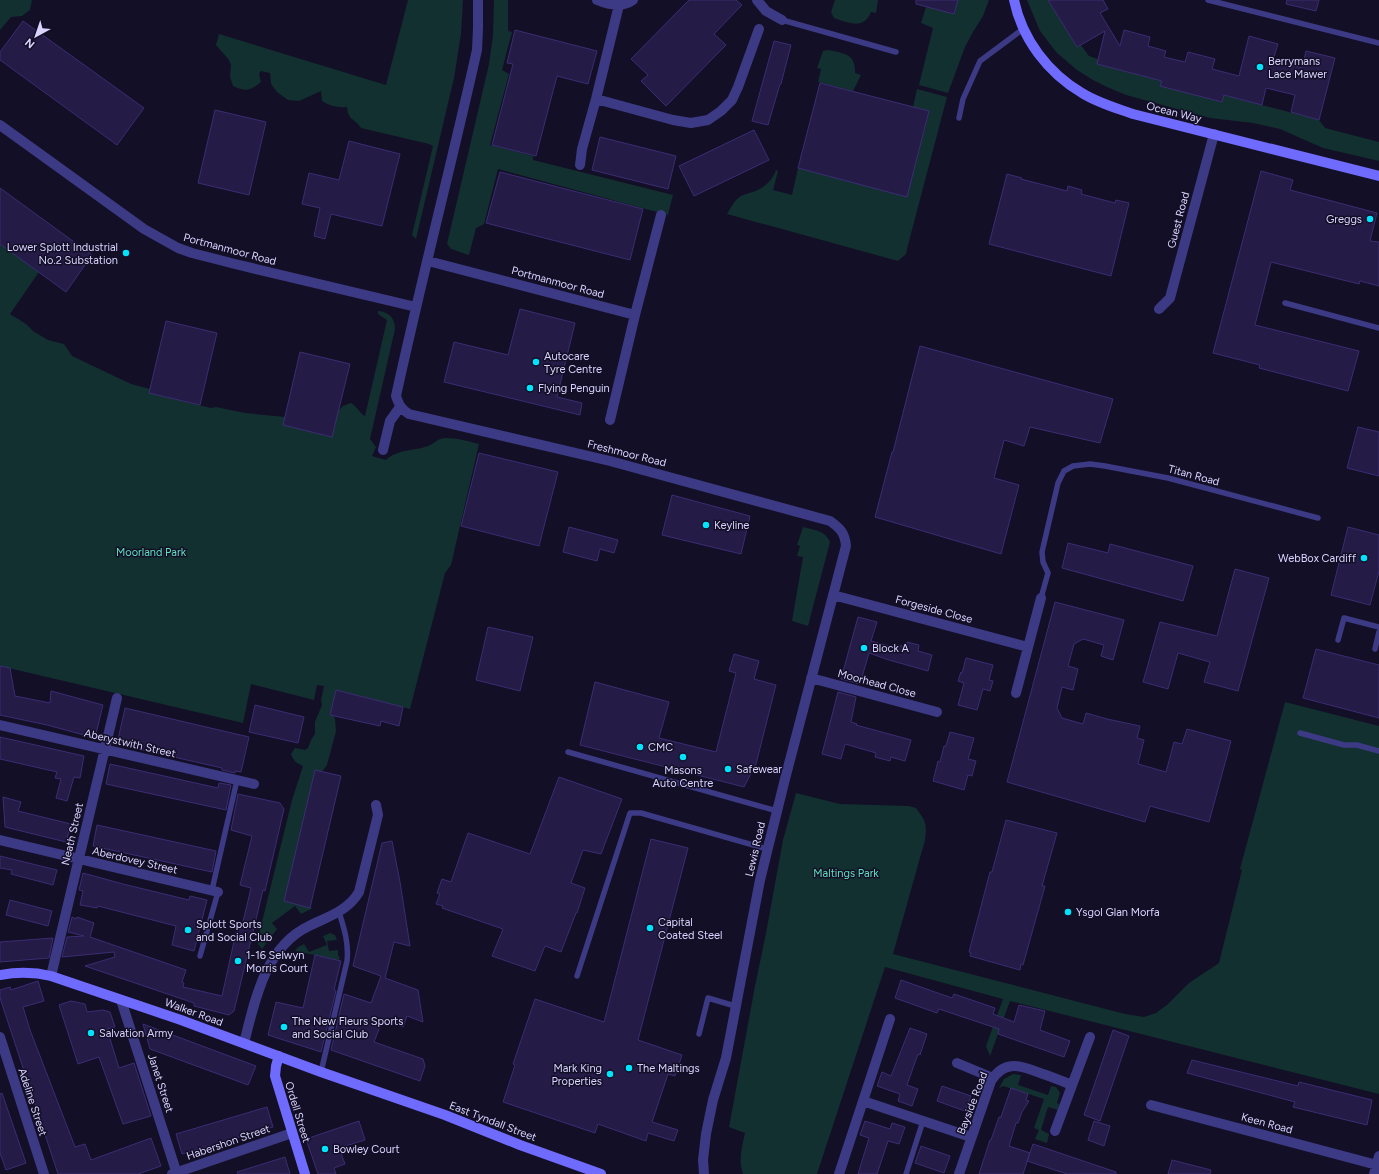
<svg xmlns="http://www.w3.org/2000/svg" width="1379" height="1174" viewBox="0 0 1379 1174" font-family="Figtree,sans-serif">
<rect width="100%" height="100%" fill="#130f26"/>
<path fill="#12302f" d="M0 0H32L30 10 22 16 11 17 0 30Z
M408 0H463L461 34 454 78 416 239 412 235 433 146 429 144 361 128C355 118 348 121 347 107 337 108 330 106 322 101L321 91 299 101 288 100 277 92 271 84 270 73 261 71 259 74 261 82C250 91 246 92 233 86L230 77 231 65 229 60 216 45 219 34 386 85Z
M494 0H508V31L512 32 502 70 509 74 490 145 533 156V160L673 195 668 215 498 169 484 224 476 228 469 255 451 249 447 244 489 64 493 35Z
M835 0H878L876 13 871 12C864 30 849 23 834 18L831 12Z
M958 0H989L983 16 973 32 965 47 948 93 919 85 933 28 921 23 926 7Z
M1027 0H1048L1077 47 1081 45 1089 56 1098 59 1097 64 1158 80 1162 81 1161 86 1222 102 1224 95 1319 120 1325 128 1379 142V161L1323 148 1280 129 1253 123 1210 118 1126 95 1107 87 1093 80 1077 70 1056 52 1040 31Z
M828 50C844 53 856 54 855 73L861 75 853 91 818 82 821 69 817 68 823 51Z
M917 89 947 97 908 245 906 254 898 261 727 214C731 208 734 200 741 196 745 194 749 193 753 192 764 188 772 181 776 170L778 171 773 190 792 195 798 168 907 196 929 112 913 107Z
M0 244 39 272 10 314 26 324 33 331 48 340 64 344 72 356 131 384 150 389 149 393 211 408 216 407 245 413 285 417 338 411 343 406 351 403C357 406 359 413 365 416L387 320 378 314V311C389 312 395 318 395 329L370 439 376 447 372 456 386 460C397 449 415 451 428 446 434 444 438 438 445 438 457 438 468 441 479 444L451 565 445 573 410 709 336 690 331 710 335 719 336 731 327 765 312 785 285 901 313 908 301 914 295 906 272 923 277 929 262 949 258 944V938L292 800 303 766C296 763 294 761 291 754L295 748 305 750 308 748 311 740 315 734V722L322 705 321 700 324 686 317 685 314 700 251 684 243 723 0 666Z
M803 527C814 530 825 530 830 542L808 626 792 621 803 557 797 556 800 546 797 545Z
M1285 702 1379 726V1094L1010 1001 990 1056 986 1046 1003 999 885 967 817 1174H743C738 1160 742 1147 745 1133L729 1127 755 986 766 933 783 840 796 793 840 804 909 806 916 808C926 822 927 823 925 840L893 954 1125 1014 1144 1017 1156 1013 1168 1004 1189 983 1219 963 1242 870 1240 869Z
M330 933 335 935 337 940 327 941 329 951 338 950V956L340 957 339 960 295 951 298 947 304 944 309 952 327 945 323 936Z
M1013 1074 1021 1075 1018 1085 1048 1095 1051 1086 1056 1087 1060 1093 1057 1103 1059 1104 1058 1110 1048 1107 1041 1130 1049 1134 1047 1143 1035 1139 1039 1130 1034 1128 1044 1099 1003 1086 999 1088 1004 1079Z"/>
<path fill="#241b47" stroke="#3b2d73" d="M689 0H736L742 5 714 34 726 45 666 106 641 81 648 75 631 59Z
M916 0H958L954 14 916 4Z
M1048 0H1103L1108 9 1100 13 1120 46 1124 30 1150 37 1148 46 1166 51 1164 57 1185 62 1188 52 1215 59 1212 69 1239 76 1249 36 1278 44 1273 60 1302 68 1306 51 1335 58 1319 120 1291 112 1295 95 1266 88 1262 105 1224 95 1222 102 1160 86 1162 81 1097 64 1105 31 1077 47Z
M1287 0H1319L1316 11 1286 4Z
M23 21 144 108 117 145 0 60V52Z
M515 30 597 51 588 84 557 76 536 156 492 145 513 64 507 63Z
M774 41 791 45 781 84H780L768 125 752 121Z
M820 83 929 111 907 197 798 168Z
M215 110 266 122 249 195 198 183Z
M754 130 769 160 694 196 679 166Z
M600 137 676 156 668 189 592 170Z
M349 141 400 154 382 226 331 214 325 239 314 236 320 208 302 204 309 173 339 180Z
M1261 171 1293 180 1290 190 1377 213 1370 241 1379 242V286L1360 281 1359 284 1271 262 1255 325 1359 351 1348 391 1259 368 1260 365 1213 353Z
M500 172 643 209 630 260 486 223Z
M1007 174 1022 178 1021 179 1067 191 1068 186 1082 190 1081 194 1115 203 1116 200 1129 203 1111 276 989 244Z
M0 188 92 255 66 292 0 244Z
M520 309 575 323 557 397 582 403 580 415 444 382 454 342 508 355Z
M166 321 217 333 200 405 149 393Z
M920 346 1113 399 1100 443 1030 427 1024 446 1004 440 994 478 1019 485 1001 554 875 517 892 452H893Z
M300 352 350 364 332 437 283 425Z
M1358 427 1379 432V476L1347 468Z
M479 453 558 472 539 546 461 526Z
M672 495 750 516 741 554 662 535Z
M569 527 618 540 614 553 600 549 597 561 563 552Z
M1348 527 1379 535V571L1370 605 1331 595Z
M1068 543 1108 553 1110 544 1193 566 1183 601 1062 568Z
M1235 569 1269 578 1238 691 1204 682 1210 662 1178 653 1168 689 1143 682 1160 622 1217 636Z
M1055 602 1124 620 1113 660 1101 656 1104 645 1083 639 1074 644 1068 666 1078 669 1073 690 1062 687 1057 708 1062 718 1083 724 1086 713 1107 719 1140 726 1137 738 1144 740 1138 764 1166 772 1174 742 1182 744 1187 729 1231 741 1209 822 1150 806 1145 822 1007 782Z
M858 617 877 622 871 641 893 647V644L906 647 907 642 919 645 918 651 932 655 928 671 889 660 869 653 860 684 841 679Z
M488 627 533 637 520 691 476 680Z
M1316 649 1379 665V718L1303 698Z
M734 654 759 661 754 679 776 685 756 764 744 787 580 745 595 682 669 702 659 738 716 752 736 673 729 671Z
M966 658 993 665 989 680 993 681 990 691 983 689 977 710 958 705 964 683 958 681 961 672 962 673Z
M0 666 10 668 15 696 50 703 51 691 103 705 95 738 47 725 0 715Z
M336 690 403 707 399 726 381 721 380 726 330 715Z
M838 692 856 697 851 722 857 724 856 725 911 740 905 761 891 757 890 761 875 757 876 753 845 744 841 759 822 754Z
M255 705 304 717 298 743 249 732Z
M125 708 249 737 241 772 235 771V773L222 770V768L117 744Z
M950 732 974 738 968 759 976 761 972 776 968 775 964 790 933 781 938 761 940 762 944 746H946Z
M0 737 84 756 80 778 74 777 67 801 56 798 61 779 55 778 57 772 0 759Z
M110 764 218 788 219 783 231 785 226 810 106 784Z
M315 770 341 776 310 908 284 901Z
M559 777 622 799 601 854 583 850 571 883 585 888 577 913H576L561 952 545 946 535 971 492 956 503 929 442 908 443 906 436 904 440 894 437 893 442 879 451 882 468 833 530 854Z
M238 794 280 803 284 809 265 891 263 890 234 1011 229 1015 194 1006V1003L85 966 115 957 114 952 62 957 67 937 84 936 68 932 72 917 76 919 77 917 94 923 90 937 186 970 182 982 184 983 183 987 222 996 236 932H237L239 925 242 926 251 888 240 885 252 836 231 830Z
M3 797 21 802 18 811 71 824 66 842 5 827Z
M1006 820 1057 833 1042 886H1045L1023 965 1021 964 1020 970 970 956 971 953 969 952 990 872H992Z
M97 825 216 851 212 872 93 846Z
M651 839 688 848 638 1040 682 1055 675 1076 668 1074 652 1122 678 1130 674 1141 648 1133 646 1141 598 1124 595 1133 503 1102 515 1065 513 1064 535 999 604 1022Z
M392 841 400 882 410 946 394 942 385 978 418 990 423 1022 407 1016 403 1027 383 1019 374 1042 423 1059 425 1066 420 1081 331 1050 344 994 371 1003 381 976 353 966 382 843Z
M0 856 57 870 53 885 11 874 12 870 0 868Z
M83 873 123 884 189 900 190 896 207 900 194 951 172 945 176 926 98 906 97 908 80 905 83 891 79 890Z
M10 900 52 911 48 926 6 915Z
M53 938 49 958 0 962V942Z
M315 955 341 961 334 990 336 991 321 1052 268 1035 276 1002 303 1008Z
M901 980 952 998 954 994 995 1008 993 1014 1014 1022 1019 1005 1045 1011 1040 1030 1070 1041 1064 1057 998 1034 999 1029 939 1009 937 1013 895 998Z
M38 981 44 1001 23 1007 30 1030 75 1147 85 1144 91 1160 151 1138 161 1166 138 1174H58L0 998V990L10 987 11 990Z
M71 1001 85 1004 87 1012 103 1010 110 1012 115 1027 107 1029 119 1068 134 1063 151 1116 123 1124 99 1057 78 1064 59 1005Z
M143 1024 256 1066 248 1085 150 1049Z
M910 1028 927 1034 920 1055 918 1054 907 1085 918 1089 912 1106 898 1101 900 1094 877 1086 882 1072 891 1076Z
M1113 1030 1129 1036 1100 1121 1084 1115Z
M1192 1060 1298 1086 1299 1082 1372 1100 1367 1125 1293 1107 1295 1102 1187 1073Z
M942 1086 971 1096 965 1111 937 1101Z
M1011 1088 1028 1094 1026 1100 1029 1101 1022 1112 1018 1123H1016L1009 1146 1030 1153 1023 1174H979L990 1140H991L999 1117H1001Z
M2 1093 26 1163 6 1170 0 1153V1094Z
M267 1107 273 1127 182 1154 176 1134Z
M359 1121 365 1140 339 1148 345 1164 334 1168 336 1174H318L306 1139Z
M865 1121 890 1129 892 1123 905 1127 899 1144 888 1141 877 1174H858L869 1138 860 1135Z
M1094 1121 1110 1126 1104 1146 1088 1140Z
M1033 1144 1116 1172V1174H1067L1027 1161Z
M921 1146 950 1156 944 1173 915 1163Z
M285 1157 290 1174H238L237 1172Z
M1172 1160 1211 1170 1210 1174H1168Z"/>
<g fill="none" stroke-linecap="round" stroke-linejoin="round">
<path stroke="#3d3a85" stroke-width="5.5" d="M1208 0 1379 43
M782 20 896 52
M959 118 963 99 980 61 1023 29
M1285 303 1379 328
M1041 598 1048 573 1043 562 1042 552 1058 483 1064 471 1073 466 1090 464 1105 466 1168 478 1318 518
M1338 640 1344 618 1379 627
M1375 649 1379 632
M1300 733 1344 745H1357L1379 751
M568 752 777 811
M212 890 237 780
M200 956 218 892
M577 976 630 813H641L767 849
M699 1034 708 998 735 1006
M321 1072 347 961C349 943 344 928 339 912
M906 1174 923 1121"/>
<path stroke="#3d3a85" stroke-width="10" d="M478 0V28L477 50C451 166 421 281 396 396 399 405 401 409 409 414L610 461 830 521C840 528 845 533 846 546L785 779 760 880 726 1058 713 1100 706 1134 703 1160 704 1174
M597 0C609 5 622 8 633 0
M757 0 766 11 782 20
M596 99 673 120 691 123 708 120 721 111 732 100 738 87 759 29
M0 125 144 229 178 248 192 253 235 264 416 307
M580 165 582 149 596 99 619 5
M428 261 635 315
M1159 309 1170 298 1214 134
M610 420 635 315 661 215
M383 450 390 421 400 407
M833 595 1028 647
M811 678 937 712
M1016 693 1041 598
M0 725 254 784
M0 840 218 892
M51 976 117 698
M121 1000 177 1174
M0 1037 44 1174
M244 1043C255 1000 265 947 309 926 327 917 348 911 359 892L378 815 376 805
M957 1063 993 1078
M863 1101 971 1137
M1151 1105 1377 1165
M1055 1131 1090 1037
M172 1174 292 1133
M839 1174 890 1019
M959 1174 991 1081C1005 1058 1022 1066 1043 1074 1052 1077 1062 1081 1072 1085
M1374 1174 1379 1156"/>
<path stroke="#6f6bff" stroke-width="10" d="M1014 0C1022 39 1048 73 1082 93 1098 103 1116 108 1133 114L1379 176
M0 975C17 972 34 972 51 976L181 1020 321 1072 445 1115 520 1145 601 1174
M279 1056 276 1066 275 1076 305 1174"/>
</g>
<g fill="#00e5ff" stroke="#130f26" stroke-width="1.5">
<circle cx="1260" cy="67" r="4"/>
<circle cx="1370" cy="219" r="4"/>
<circle cx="126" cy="253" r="4"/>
<circle cx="536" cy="362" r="4"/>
<circle cx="530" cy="388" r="4"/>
<circle cx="706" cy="525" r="4"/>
<circle cx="1364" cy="558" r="4"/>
<circle cx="864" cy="648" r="4"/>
<circle cx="640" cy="747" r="4"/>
<circle cx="683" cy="757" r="4"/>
<circle cx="728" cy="769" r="4"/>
<circle cx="1068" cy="912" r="4"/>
<circle cx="650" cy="928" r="4"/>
<circle cx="188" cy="930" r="4"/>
<circle cx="238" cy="961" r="4"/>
<circle cx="284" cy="1027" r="4"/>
<circle cx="91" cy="1033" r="4"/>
<circle cx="629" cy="1068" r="4"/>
<circle cx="610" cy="1074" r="4"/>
<circle cx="325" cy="1149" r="4"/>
</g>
<g text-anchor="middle" stroke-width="3" stroke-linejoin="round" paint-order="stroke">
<g font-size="11" fill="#d9d4ff" stroke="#130f26" text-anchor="start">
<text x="1268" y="65">Berrymans<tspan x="1268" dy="13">Lace Mawer</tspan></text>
<text x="1362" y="223" text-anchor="end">Greggs</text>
<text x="118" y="251" text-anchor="end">Lower Splott Industrial<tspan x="118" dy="13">No.2 Substation</tspan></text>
<text x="544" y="360">Autocare<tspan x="544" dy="13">Tyre Centre</tspan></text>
<text x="538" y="392">Flying Penguin</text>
<text x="714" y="529">Keyline</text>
<text x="1356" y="562" text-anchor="end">WebBox Cardiff</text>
<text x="872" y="652">Block A</text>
<text x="648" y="751">CMC</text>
<text x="736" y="773">Safewear</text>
<text x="683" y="774" text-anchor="middle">Masons<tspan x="683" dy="13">Auto Centre</tspan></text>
<text x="1076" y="916">Ysgol Glan Morfa</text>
<text x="658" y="926">Capital<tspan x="658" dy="13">Coated Steel</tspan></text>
<text x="196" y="928">Splott Sports<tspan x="196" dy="13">and Social Club</tspan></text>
<text x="246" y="959">1-16 Selwyn<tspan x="246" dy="13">Morris Court</tspan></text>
<text x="292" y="1025">The New Fleurs Sports<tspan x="292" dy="13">and Social Club</tspan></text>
<text x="99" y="1037">Salvation Army</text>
<text x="602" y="1072" text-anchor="end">Mark King<tspan x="602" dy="13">Properties</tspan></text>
<text x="637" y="1072">The Maltings</text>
<text x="333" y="1153">Bowley Court</text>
</g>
<g font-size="11" fill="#d9d4ff" stroke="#130f26">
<text transform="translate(1174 112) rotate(14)" y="4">Ocean Way</text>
<text transform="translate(1178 220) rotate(-75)" y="4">Guest Road</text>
<text transform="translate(230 249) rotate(15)" y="4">Portmanmoor Road</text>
<text transform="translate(558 282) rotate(15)" y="4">Portmanmoor Road</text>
<text transform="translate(627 453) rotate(14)" y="4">Freshmoor Road</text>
<text transform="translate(1194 475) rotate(15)" y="4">Titan Road</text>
<text transform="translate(934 609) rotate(15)" y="4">Forgeside Close</text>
<text transform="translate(877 683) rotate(15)" y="4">Moorhead Close</text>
<text transform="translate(130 743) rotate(13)" y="4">Aberystwith Street</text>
<text transform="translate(72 834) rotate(-77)" y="4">Neath Street</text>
<text transform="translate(755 849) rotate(-77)" y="4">Lewis Road</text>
<text transform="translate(135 860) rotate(13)" y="4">Aberdovey Street</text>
<text transform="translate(194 1012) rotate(20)" y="4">Walker Road</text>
<text transform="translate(161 1083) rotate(72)" y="4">Janet Street</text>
<text transform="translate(33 1102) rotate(72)" y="4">Adeline Street</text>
<text transform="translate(972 1103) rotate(-69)" y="4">Bayside Road</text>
<text transform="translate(298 1112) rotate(73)" y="4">Ordell Street</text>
<text transform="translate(493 1121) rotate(21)" y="4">East Tyndall Street</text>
<text transform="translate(1267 1123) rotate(15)" y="4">Keen Road</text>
<text transform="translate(228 1142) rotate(-19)" y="4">Habershon Street</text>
</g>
<g font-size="11" fill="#5fe0c0" stroke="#130f26">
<text x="151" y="556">Moorland Park</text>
<text x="846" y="877">Maltings Park</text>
</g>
</g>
<g transform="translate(36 36) rotate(220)" stroke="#130f26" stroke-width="3" paint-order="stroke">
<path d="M0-3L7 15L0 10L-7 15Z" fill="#d9d4ff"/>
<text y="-6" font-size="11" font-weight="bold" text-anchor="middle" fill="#d9d4ff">N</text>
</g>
</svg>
